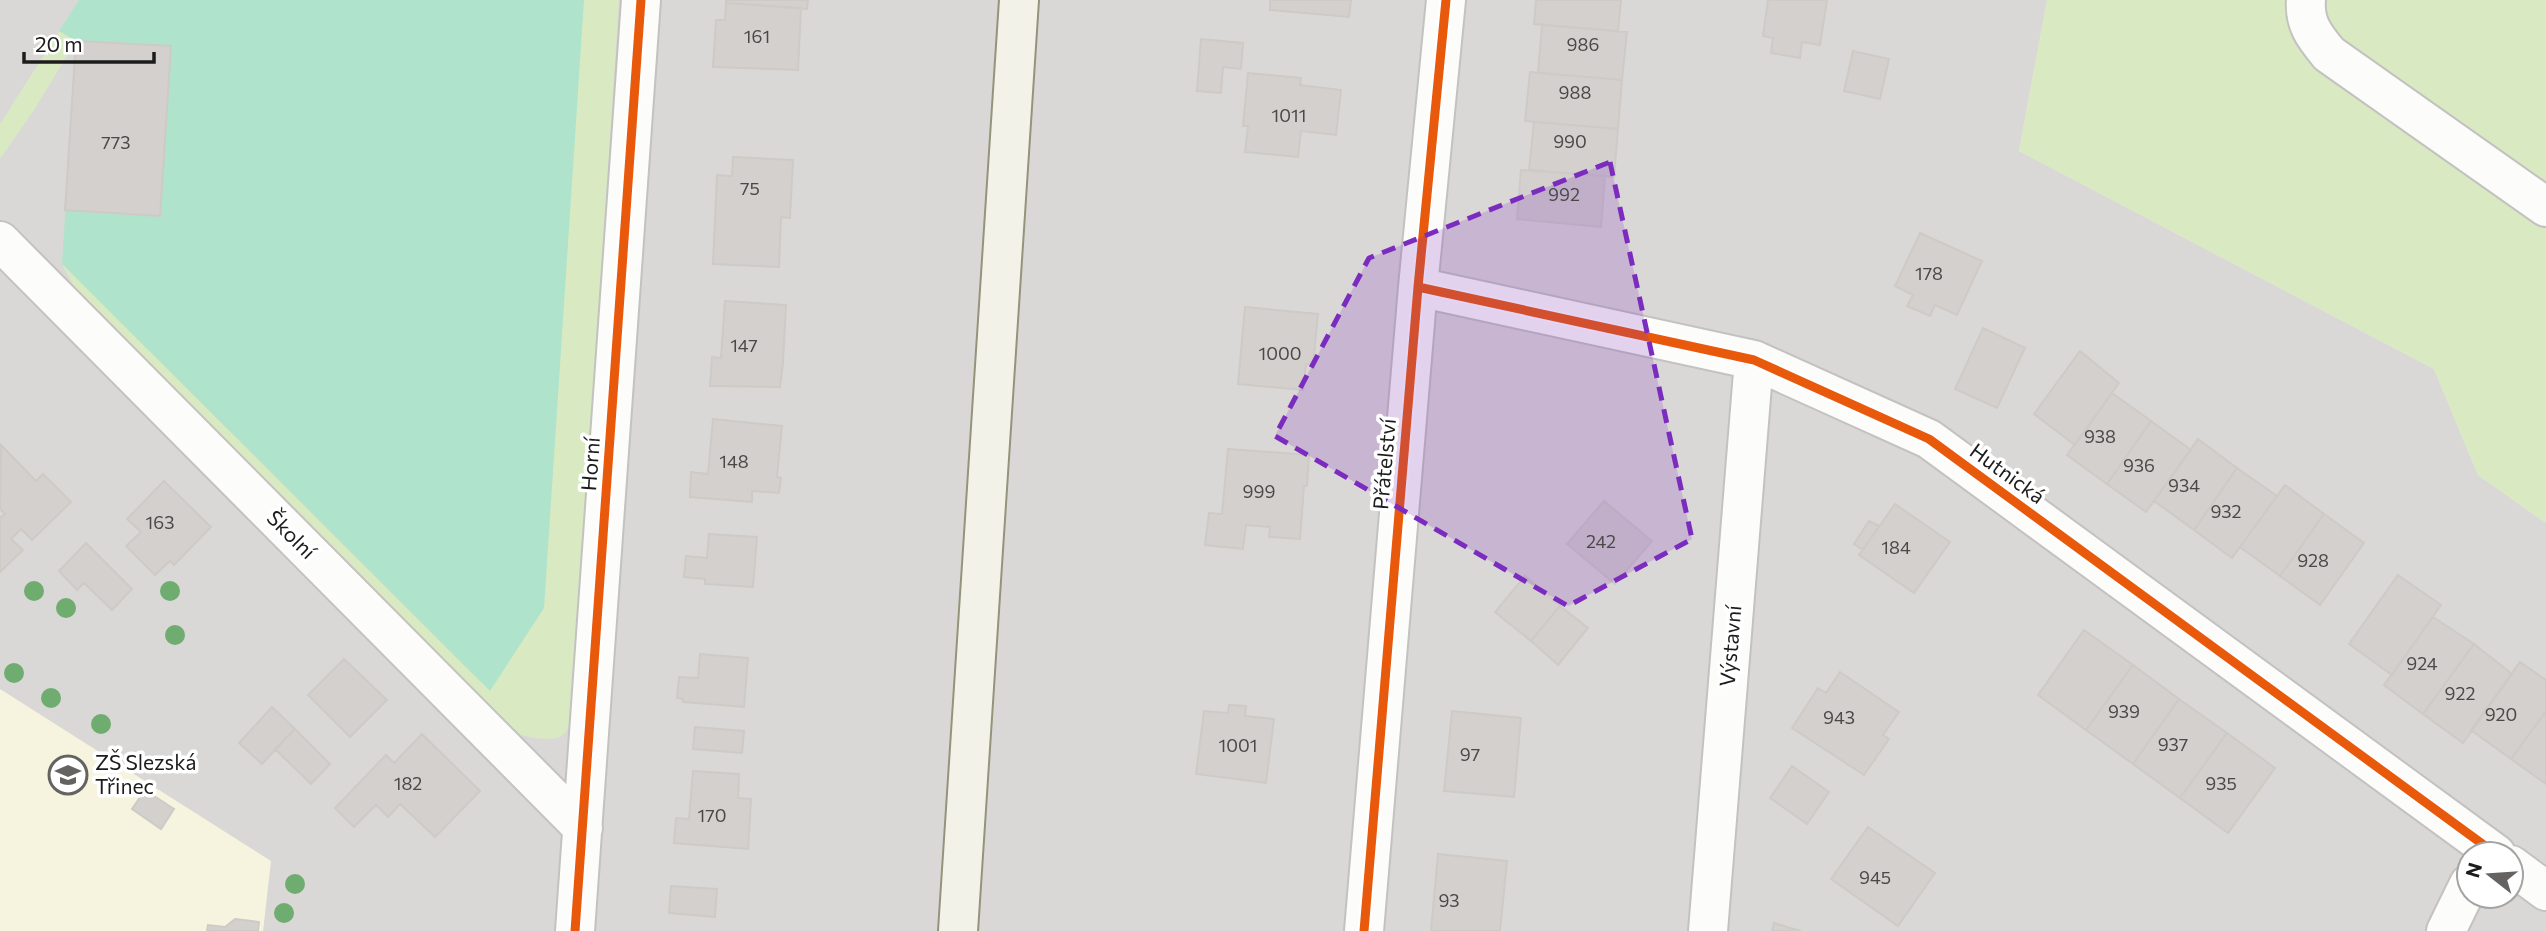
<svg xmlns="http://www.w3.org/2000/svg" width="2546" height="931" viewBox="0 0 2546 931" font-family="Commissioner,sans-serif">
<rect width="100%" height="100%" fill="#ebe8e5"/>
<path fill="#dad8d6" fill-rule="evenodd" d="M0 0H2047L2019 151 2434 369 2478 475 2546 523V931H0ZM2469 854H2511V896H2469Z"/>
<path fill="#f6f4df" d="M0 689 271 861 263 931H0Z"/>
<path fill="#d9d8d6" d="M34 110 54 136 0 214V159Z
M66 346 124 400 102 423 131 452 82 502 3 427 26 403 20 395Z"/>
<path fill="#d9e9c2" d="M79 0 159 216 76 41 34 110 0 159V124Z
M538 0H619L575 683C569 732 575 748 516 734L82 301 62 264 63 250Z
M2047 0H2546V523L2478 475 2434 369 2019 151Z"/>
<path fill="#afe3cb" d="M79 0H584L544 608 490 691 62 264 76 41 59 31Z"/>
<path fill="#d3d0ce" stroke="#cecac6" stroke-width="2" d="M726 0H808L807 9 726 3Z
M1270 0H1351L1349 17 1270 10Z
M1536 0H1621L1618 31 1534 24Z
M1768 0H1827L1820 45 1802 42 1800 58 1771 53 1773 38 1763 36Z
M726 3 801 8 798 70 713 67 716 20H725Z
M1542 25 1627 32 1622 80 1538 73Z
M1201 39 1243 43 1241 69 1223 67 1221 93 1197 91Z
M76 41 171 46 160 216 65 210Z
M1853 51 1889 59 1880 99 1844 91Z
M1530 72 1622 80 1618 129 1525 121Z
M1248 73 1301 78 1300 85 1341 90 1336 135 1301 131 1298 157 1245 152 1248 126H1243Z
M1534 122 1618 129 1614 177 1529 170Z
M733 157 793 160 790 218 781 217 779 267 713 264 717 175 732 176Z
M1521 170 1605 176 1601 227 1517 219Z
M1920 233 1982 261 1957 315 1935 305 1930 316 1907 306 1913 295 1895 286Z
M725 301 786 305 783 363 780 387 710 386 712 357 721 358Z
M1245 307 1318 314 1313 365 1306 364 1303 390 1238 384Z
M1983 328 2025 348 1997 408 1955 389Z
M2080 351 2119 383 2075 445 2034 414Z
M2112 393 2151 421 2107 484 2067 455Z
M713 419 782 426 777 477 781 478 779 493 752 491V502L690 497 691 472 708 474Z
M2151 421 2191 450 2146 512 2107 484Z
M2198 439 2237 468 2194 530 2154 501Z
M1 445 36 481 43 474 71 502 32 540 21 529 11 539 23 550 0 572V518L5 514 0 509Z
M1228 449 1309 455 1307 486H1304L1300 539 1269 537 1270 527 1246 525 1243 549 1205 545 1209 513 1222 514Z
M2237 468 2277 496 2232 558 2194 530Z
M164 481 211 527 174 565 170 561 155 575 126 546 141 532 127 519Z
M2285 485 2324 514 2280 576 2240 547Z
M1604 501 1652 541 1615 584 1567 544Z
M1895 504 1950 542 1914 593 1859 555Z
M2324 514 2364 543 2320 605 2280 576Z
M1869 521 1879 526 1863 550 1854 544Z
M709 534 757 537 753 587 705 584V579L684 577 686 556 707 558Z
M86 543 132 589 112 610 84 583 77 590 59 571Z
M2398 575 2441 605 2392 675 2349 644Z
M1525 576 1560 606 1531 641 1495 612Z
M1560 606 1588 628 1558 665 1531 641Z
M2433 617 2474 644 2423 714 2384 685Z
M2084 630 2133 665 2086 730 2038 695Z
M2474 644 2512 674 2463 743 2423 714Z
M700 654 748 658 744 707 683 702V699L677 698 679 677 698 678Z
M344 659 387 700 350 737 308 695Z
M2520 662 2546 680V711L2511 759 2471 730Z
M2133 665 2179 699 2133 764 2086 730Z
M1840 672 1899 712 1883 735 1889 739 1864 775 1792 728 1818 688 1826 693Z
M2179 699 2227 733 2180 798 2133 764Z
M1229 705 1246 706 1245 716 1274 719 1266 783 1196 774 1204 711 1228 713Z
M272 707 295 729 262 764 239 743Z
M1452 711 1521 718 1514 797 1444 791Z
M2546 711V784L2511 759Z
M695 727 744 731 742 753 693 749Z
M295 729 330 764 311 784 275 749Z
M2227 733 2275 768 2228 833 2180 798Z
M422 734 480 791 435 837 400 804 388 817 376 805 354 827 335 808 386 755 394 763Z
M1792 766 1829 792 1807 824 1770 798Z
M693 771 739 774 738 798 751 799 748 849 674 843 676 818 689 819Z
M145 790 174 809 161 829 132 809Z
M1868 827 1935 873 1898 926 1831 879Z
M1438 854 1507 861 1500 931H1431Z
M671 886 717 889 715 917 669 913Z
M235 919 259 922 258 931H207L208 925 225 927Z
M1774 923 1801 931H1772Z"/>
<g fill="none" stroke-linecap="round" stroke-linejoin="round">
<defs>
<path id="minor" d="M2306 0C2304 23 2314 36 2329 54L2546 207
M0 241 583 828
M1418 287 1754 360 1929 439 2496 854
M2511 865 2546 891
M575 931 641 0
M1364 931 1418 287 1446 0
M1708 931 1754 360
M2446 931 2469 884"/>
<path id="secondary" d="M958 931 1019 0"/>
</defs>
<use href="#minor" stroke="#c3c2c1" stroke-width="42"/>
<use href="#secondary" stroke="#94947c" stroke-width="42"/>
<use href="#minor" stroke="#fcfcfb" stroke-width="38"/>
<use href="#secondary" stroke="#f3f2e9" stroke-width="38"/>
<defs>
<path id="cycleway" d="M1418 287 1754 360 1929 439 2496 854
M575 931 641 0
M1364 931 1418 287 1446 0"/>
</defs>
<use href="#cycleway" stroke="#fff" stroke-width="13"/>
<use href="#cycleway" stroke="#e8590c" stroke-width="9"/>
</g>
<g fill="#6fac6f">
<circle cx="34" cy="591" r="10"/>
<circle cx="170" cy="591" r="10"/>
<circle cx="66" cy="608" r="10"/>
<circle cx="175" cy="635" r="10"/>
<circle cx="14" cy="673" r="10"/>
<circle cx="51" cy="698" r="10"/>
<circle cx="101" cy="724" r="10"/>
<circle cx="295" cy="884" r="10"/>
<circle cx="284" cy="913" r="10"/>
</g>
<path fill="#7b2cbf" fill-opacity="0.2" stroke="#7b2cbf" stroke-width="5" stroke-dasharray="14 9" stroke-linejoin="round" d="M1610 162 1692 539 1568 606 1275 436 1369 258Z"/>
<defs>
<symbol id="school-ring" viewBox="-11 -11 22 22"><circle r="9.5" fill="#fff" stroke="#646362" stroke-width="1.5"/><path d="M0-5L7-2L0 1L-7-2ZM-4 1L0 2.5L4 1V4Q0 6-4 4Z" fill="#646362"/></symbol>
</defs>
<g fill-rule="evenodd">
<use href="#school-ring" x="46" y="753" width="44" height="44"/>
</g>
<g text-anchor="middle" stroke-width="7" stroke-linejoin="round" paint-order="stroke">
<g font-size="18" fill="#4a4948">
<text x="757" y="43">161</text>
<text x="1583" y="51">986</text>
<text x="1575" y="99">988</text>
<text x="1289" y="122">1011</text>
<text x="1570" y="148">990</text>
<text x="116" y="149">773</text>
<text x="750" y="195">75</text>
<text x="1564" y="201">992</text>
<text x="1929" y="280">178</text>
<text x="744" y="352">147</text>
<text x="1280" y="360">1000</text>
<text x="2100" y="443">938</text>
<text x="734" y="468">148</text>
<text x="2139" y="472">936</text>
<text x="2184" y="492">934</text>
<text x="1259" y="498">999</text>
<text x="2226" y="518">932</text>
<text x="160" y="529">163</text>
<text x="1601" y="548">242</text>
<text x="1896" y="554">184</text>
<text x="2313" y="567">928</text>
<text x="2422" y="670">924</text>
<text x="2460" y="700">922</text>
<text x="2124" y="718">939</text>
<text x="2501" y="721">920</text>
<text x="1839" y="724">943</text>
<text x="2173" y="751">937</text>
<text x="1238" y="752">1001</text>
<text x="1470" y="761">97</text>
<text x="408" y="790">182</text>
<text x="2221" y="790">935</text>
<text x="712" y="822">170</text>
<text x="1875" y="884">945</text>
<text x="1449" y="907">93</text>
</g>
<g font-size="21" fill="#1c1c1c" stroke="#fff">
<text transform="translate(591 464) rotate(-86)" y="7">Horní</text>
<text transform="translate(1385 464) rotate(-85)" y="7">Přátelství</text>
<text transform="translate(2007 474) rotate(36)" y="7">Hutnická</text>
<text transform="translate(291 535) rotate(45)" y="7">Školní</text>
<text transform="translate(1731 646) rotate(-85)" y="7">Výstavní</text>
</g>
<g font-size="21" fill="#1c1c1c" stroke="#fff" text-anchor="start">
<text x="95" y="770">ZŠ Slezská<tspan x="95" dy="24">Třinec</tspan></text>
</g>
</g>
<g transform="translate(2490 875) rotate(287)"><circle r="33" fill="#ffffff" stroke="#a4a4a4" stroke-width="2"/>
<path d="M0-5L12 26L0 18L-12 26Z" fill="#646362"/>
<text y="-10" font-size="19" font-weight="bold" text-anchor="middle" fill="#1c1c1c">N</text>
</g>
<path d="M24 52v10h130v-10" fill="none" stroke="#1c1c1c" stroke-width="3.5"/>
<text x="35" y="52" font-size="21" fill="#1c1c1c" stroke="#ffffff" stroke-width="5" paint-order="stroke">20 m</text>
</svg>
